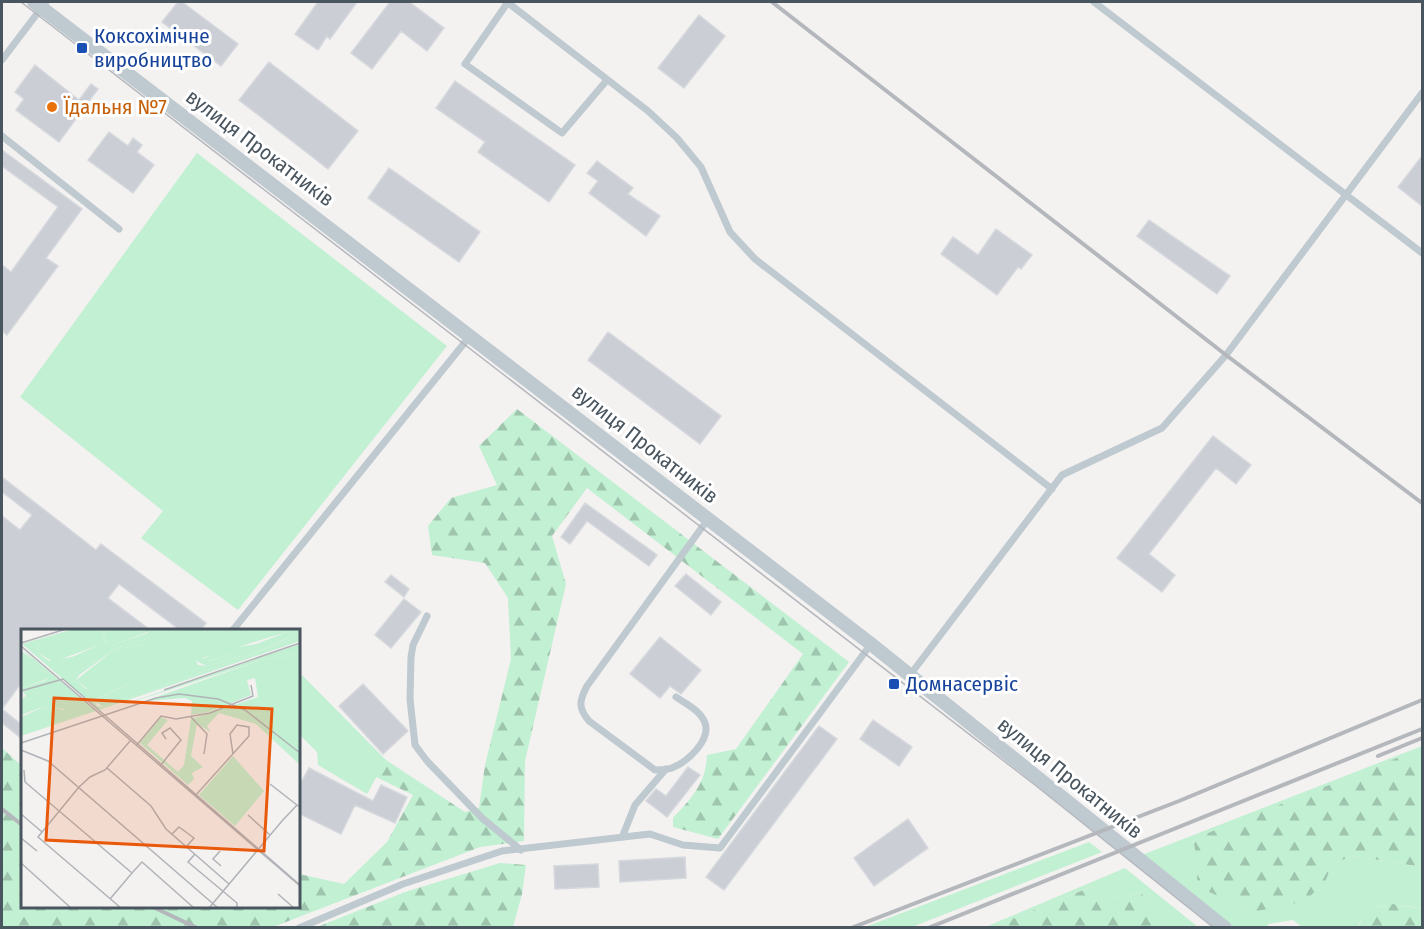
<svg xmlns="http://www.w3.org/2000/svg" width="1424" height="929" viewBox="0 0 1424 929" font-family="'Fira Sans Condensed',sans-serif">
<defs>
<pattern id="forest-firs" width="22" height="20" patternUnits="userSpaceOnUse" patternTransform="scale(1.5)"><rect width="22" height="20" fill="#c1f0d2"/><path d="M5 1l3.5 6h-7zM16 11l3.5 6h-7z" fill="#9fc5ae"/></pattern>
</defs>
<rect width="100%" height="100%" fill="#f4f1f1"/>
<path fill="#c1f0d2" d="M197 153 447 346 238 610 141 538 163 511 20 397Z
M298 671 386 760 367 794 318 765 317 752 299 734Z
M1422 746V748L1193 840 1207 891 1253 912 1325 882 1333 863 1354 856 1422 867V909C1400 903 1366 900 1358 927H1302L1293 920 1268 924 1267 927H1234L1142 855Z
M1089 842 1102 852 912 927H865Z
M1125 868 1198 927H1162L1164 919 1141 893 1100 901 1091 887 993 927 983 928Z"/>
<path fill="url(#forest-firs)" d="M517 409 849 662 718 839 673 827V818C692 798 706 783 707 755L736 749 803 654 587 488 552 536 566 584 525 761 524 841 480 847 273 927H2V748L22 766V906H298L299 874 344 884 387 842 413 795 376 777 386 760 465 812 479 808 485 765 511 659 508 598 485 563 432 555 428 526 451 498 497 485 479 446Z
M1422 748V867L1354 856 1333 863 1325 882 1305 901 1253 912 1207 891 1197 879 1198 864 1193 839Z
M500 863 526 865 522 894 513 927H317L405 892Z
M1091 887 1097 891 1100 901 1141 893 1164 919 1163 927H992Z
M1393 904 1422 909V927H1358L1366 910Z"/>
<path fill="#cbced4" stroke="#d5d8dd" stroke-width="1.5" d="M178 2H182L238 44 221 66 162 22Z
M318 2H357L330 39 327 36 318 50 295 34Z
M390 2H409L444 28 427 51 401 31 372 69 351 53Z
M699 15 725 36 684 88 658 68Z
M269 62 358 131 328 169 239 100Z
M35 65 79 100 91 84 98 89 59 142 16 110 24 99 15 92Z
M455 81 575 165 549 202 478 152 485 142 436 108Z
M109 132 128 146 133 138 142 145 137 152 154 165 133 193 88 160Z
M2 150 82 209 46 258 58 266 7 335 2 331V265L11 272 58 207 2 166Z
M1422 156V206L1398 187Z
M597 161 633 188 628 194 660 216 646 236 589 193 598 181 587 173Z
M389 168 480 232 459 262 368 198Z
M1149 220 1230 276 1217 294 1137 236Z
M996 229 1032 255 1021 269 1018 267 997 295 941 254 953 237 978 255Z
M608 332 721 416 700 444 588 360Z
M1213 436 1251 465 1236 484 1216 468 1149 554 1175 575 1162 592 1117 558Z
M2 477 96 550 101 544 206 623 201 630H180L119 584 108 598 150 630H22V682L2 709 22 725V739L2 723V516L20 530 32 515 2 492Z
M585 503 657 555 649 566 587 521 570 544 561 537Z
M686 574 721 602 711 615 675 586Z
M391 575 409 589 404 597 385 582Z
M404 599 421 612 391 648 375 635Z
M660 637 701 670 681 694 670 686 660 698 630 674Z
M363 684 408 731 383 754 339 706Z
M873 720 912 747 899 766 860 739Z
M819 726 837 739 724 890 706 877Z
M688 767 700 775 667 817 646 801 656 789 666 796Z
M309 768 373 801 381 785 407 797 395 823 355 805 341 834 298 813V788Z
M908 819 928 848 874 886 854 858Z
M685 857 686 878 620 882 619 861Z
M598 864 599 887 555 889 554 866Z"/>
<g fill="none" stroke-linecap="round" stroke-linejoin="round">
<path stroke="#bfc9d0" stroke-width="7" d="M507 2 648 111 677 138 701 167 730 232 755 259 1052 489
M508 2 465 64 562 133 607 80
M1094 2 1422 253
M2 60 46 2
M2 136 119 229
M427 616 413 645 411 657 410 699 415 745 427 761 482 818 521 850
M233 630 470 336
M910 675 1062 475 1162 428 1226 355 1422 93
M676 697C686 704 700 710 705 723 711 740 688 761 674 767 669 770 661 770 655 770L589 721C578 708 579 701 587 686L708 519
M623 835 635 805 666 769
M299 928 403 884 502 851 650 834 683 845 720 848 871 644"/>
<path stroke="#bfc9d0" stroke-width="14" d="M34 2 871 644 1225 928"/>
<path stroke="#b4b7bc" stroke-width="1.5" d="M21 2 1035 785 1214 928"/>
<path stroke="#b4b7bc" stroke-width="4" d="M772 2 1226 355 1422 503
M1378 756 1422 738
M2 809 22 825
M151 906 197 928
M851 928 1179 801 1422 700
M928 928 1422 729"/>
</g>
<g fill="#1a4fb4" stroke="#fff" stroke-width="2">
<rect x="76" y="42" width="12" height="12" rx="3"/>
<rect x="888" y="678" width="12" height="12" rx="3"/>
</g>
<circle fill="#e8710a" stroke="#fff" stroke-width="2" cx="52" cy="107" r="6"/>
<g text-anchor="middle" stroke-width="6" stroke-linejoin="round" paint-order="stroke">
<g font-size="21" fill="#164399" stroke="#fff" text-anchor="start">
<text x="94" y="43">Коксохімічне<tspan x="94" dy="24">виробництво</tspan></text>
<text x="906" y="691">Домнасервіс</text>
</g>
<g font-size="21" fill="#c56008" stroke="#fff" text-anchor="start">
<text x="64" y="114">Їдальня №7</text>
</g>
<g font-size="21" fill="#49555f" stroke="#fff">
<text transform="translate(260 148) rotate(37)" y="7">вулиця Прокатників</text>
<text transform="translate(645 444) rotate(38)" y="7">вулиця Прокатників</text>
<text transform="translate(1070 778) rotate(39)" y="7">вулиця Прокатників</text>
</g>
</g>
<g transform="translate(21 629)">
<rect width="279" height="279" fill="#f4f1f1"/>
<path d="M52 0 17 11 16 23 28 32 51 28 78 16 83 9 82 0 85 9 84 13 126 0H156L125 15 93 21 58 46 55 51 65 60 258 0 279 1V8L266 3 181 29 187 32 268 8 243 20 186 37 173 31 164 39 109 54 73 71 76 77 83 78 279 8V12L78 81 1 15ZM127 3 128 9 92 20 54 45 38 35ZM279 15V25L240 31 81 83ZM0 19 75 82 0 107 67 84 31 78 0 88 24 77 15 68 0 71 5 67 0 59 26 51 28 44 19 40 0 52V43L17 36ZM31 53 41 72 10 62 13 58ZM212 127 243 162 214 197 178 166Z" fill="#c1f0d2" fill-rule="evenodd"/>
<path d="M52 0H82L83 9 78 16 32 33 16 23 17 11ZM83 0H126L85 13ZM156 0H258L68 61 55 51 93 21 125 15ZM130 3 128 9 92 20 54 45 36 40 38 35 60 26ZM266 3 279 8 83 78 72 72 109 54 164 39 174 30 177 36 186 37 243 20 267 9 179 34 181 30 205 20 235 15ZM0 22 17 34V36L0 43ZM279 25V136L235 95 198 84 186 97 190 103 176 95 170 127 182 138 171 144 173 150 167 156 119 114 140 88 147 91 126 116 157 143 163 136 170 90 237 68 234 49 226 51 230 66 188 83 170 86 171 72 164 69 124 72 240 31ZM19 40 30 45 29 49 0 59 2 50ZM38 51 41 72 10 62 13 58ZM15 68 24 72V77L0 86V71ZM55 73 65 76 67 84 0 107V88L31 78 43 81Z" fill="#c1f0d2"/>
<path fill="none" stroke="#b0b3b7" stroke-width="1.5" d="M0 14 45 0M0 17 279 257M143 61 279 14M0 62 42 50 279 256M170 88 186 105 183 125M0 114 135 69 158 65 197 70 224 81 279 124M115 117 140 87 155 90 189 84 232 67 230 56M0 121 27 132 197 279M139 137 160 111 149 99 141 104 145 110M86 139 130 177 145 200 208 255M3 141 4 153 111 244 121 233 173 279M249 155 276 176M174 167 228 107V98L216 96 209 105 212 125M0 185 21 203M227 186 249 206M151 205 158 198 173 209 165 218M0 209 16 222M199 222 192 230 200 237M174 225 167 233 216 274V279M0 234 50 279M257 265 273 279M89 270 111 244M100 279 17 208 58 158 69 148 84 141 109 112M188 279 261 192 276 176 279 178"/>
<path fill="#e8590c" fill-opacity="0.15" stroke="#e8590c" stroke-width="3" d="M33 69 251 80 243 222 25 211Z"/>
<rect width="279" height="279" fill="none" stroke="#49555f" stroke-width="3"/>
</g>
<rect width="1424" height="929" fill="none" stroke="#49555f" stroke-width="6"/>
</svg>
